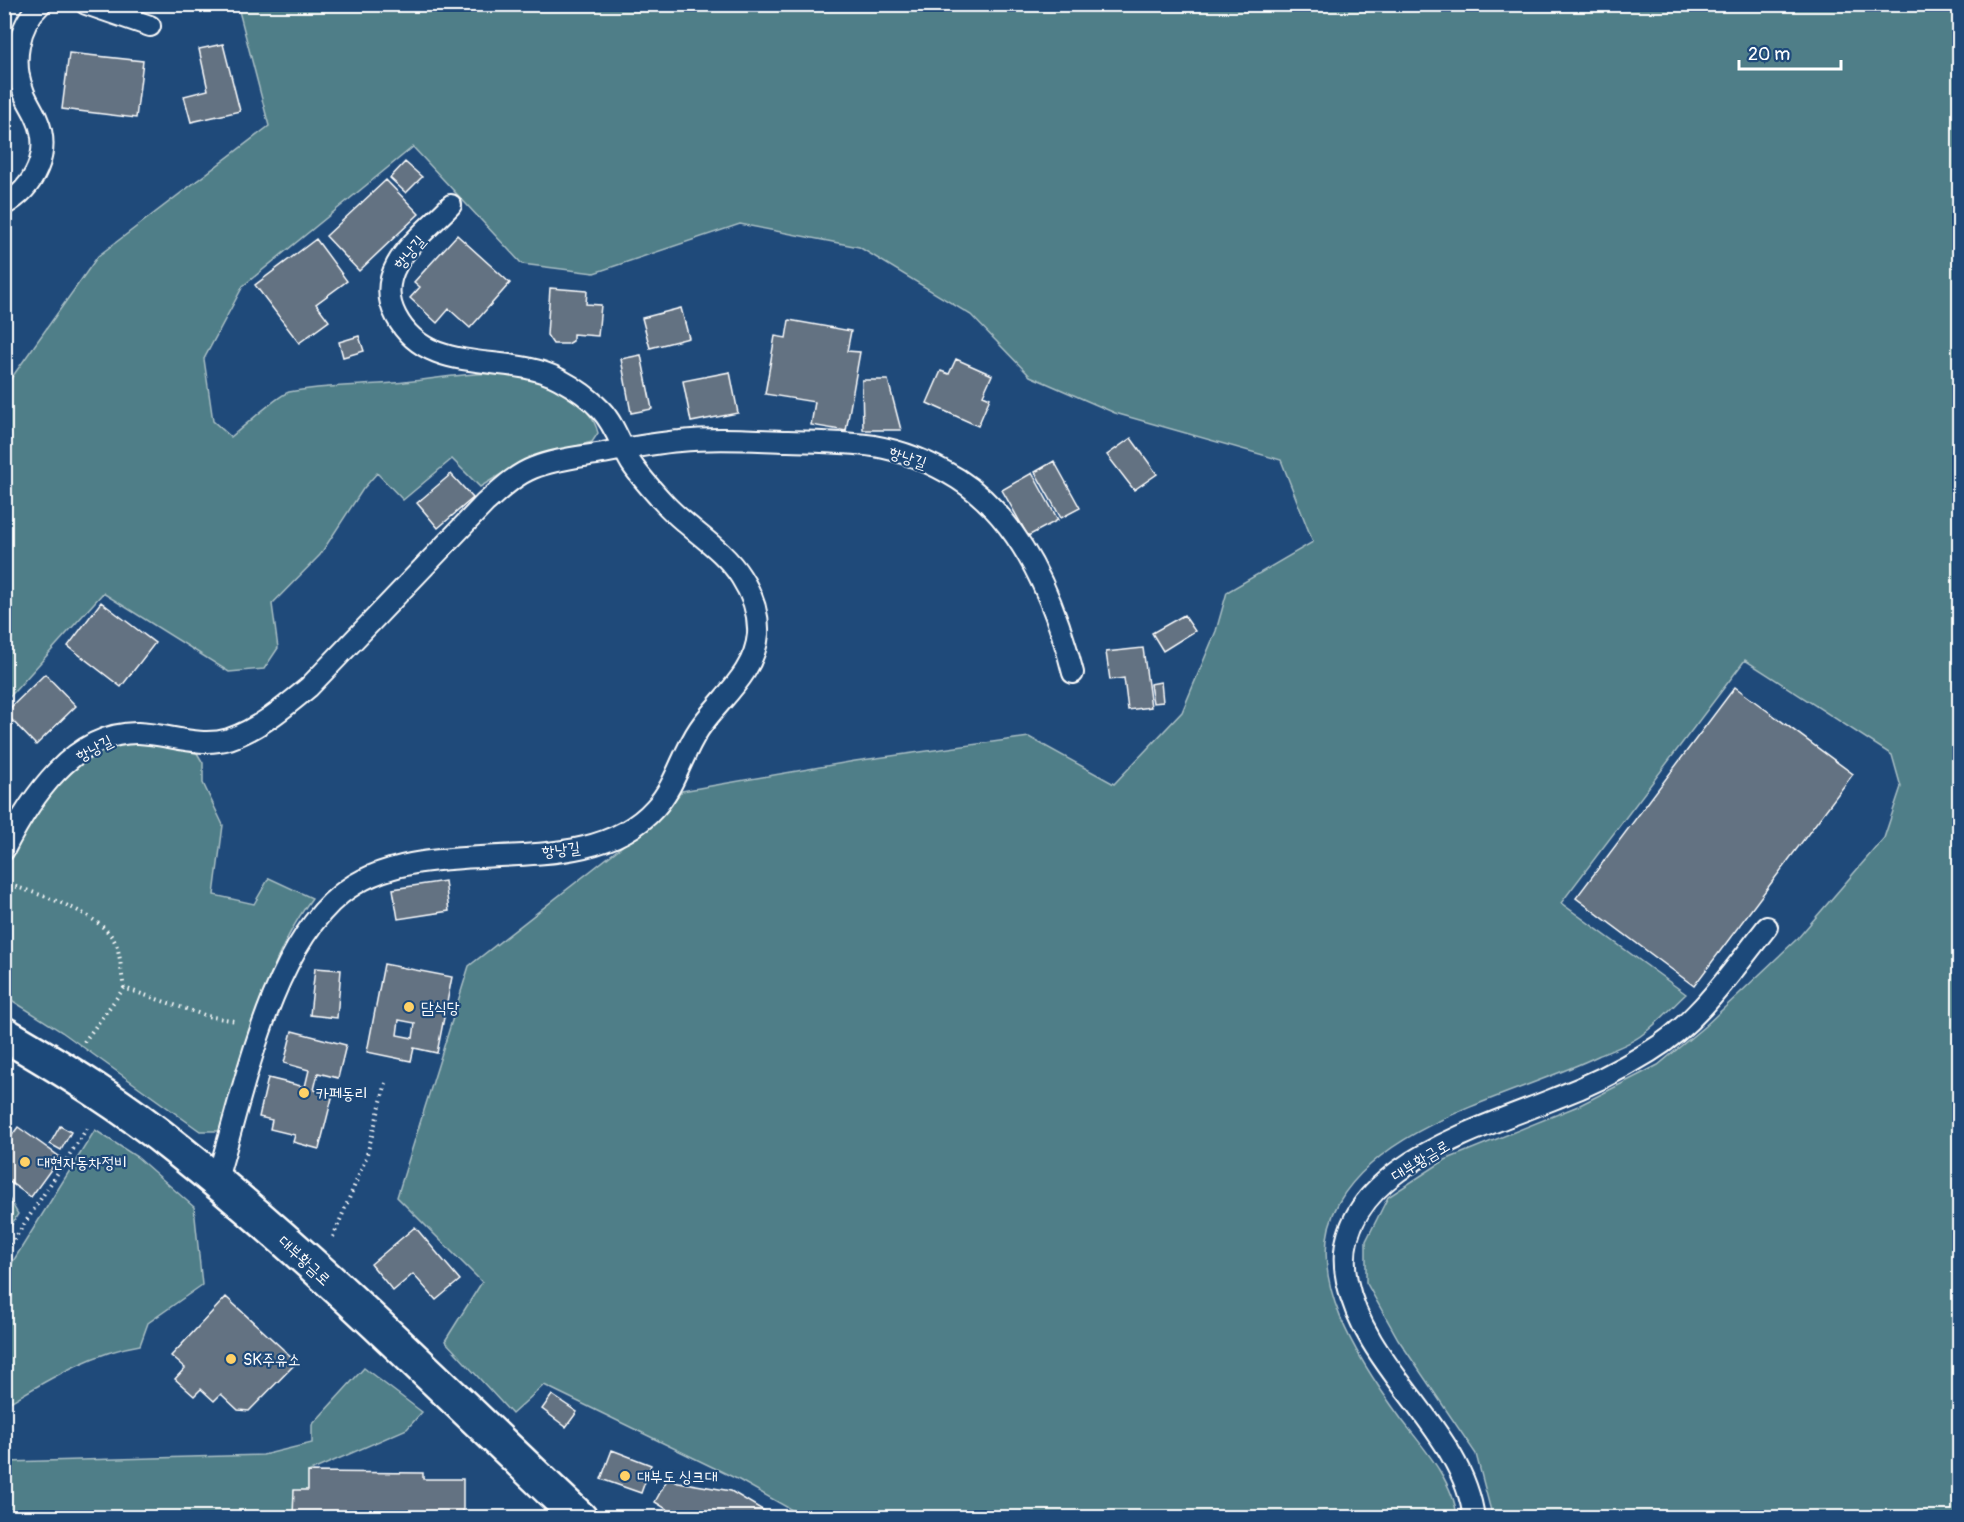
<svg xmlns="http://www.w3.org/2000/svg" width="1964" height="1522" viewBox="0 0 1964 1522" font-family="Pangolin,'Poor Story',sans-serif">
<rect width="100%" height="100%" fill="#1f4a7a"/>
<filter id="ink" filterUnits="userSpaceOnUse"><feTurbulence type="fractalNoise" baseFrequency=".0167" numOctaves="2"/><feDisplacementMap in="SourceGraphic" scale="12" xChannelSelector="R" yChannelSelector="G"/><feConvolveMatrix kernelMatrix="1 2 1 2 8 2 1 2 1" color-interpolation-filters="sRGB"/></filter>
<g filter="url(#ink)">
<path fill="#507e88" stroke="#a8bec4" stroke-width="1.5" d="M234 5H1959V1517H1490L1491 1511 1476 1454 1398 1339 1366 1282V1241L1388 1197 1445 1160 1578 1106 1658 1065 1705 1026 1798 938 1884 838 1901 787 1892 755 1745 660 1561 903 1686 994C1672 1007 1658 1023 1643 1034 1631 1044 1612 1050 1598 1056 1517 1095 1386 1121 1339 1202 1299 1273 1361 1364 1402 1420 1423 1447 1454 1482 1457 1517H804L739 1480 544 1385 512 1414 445 1341 482 1282 397 1197 469 966 662 815 682 791 855 761 1029 737 1114 784 1182 712 1216 631 1227 592 1313 542 1281 460 1115 413 1030 376 971 315 859 247 740 224 594 273 522 264 413 147 243 286 204 359 213 421 231 437C242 428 278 395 289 392 322 385 360 386 394 383 453 378 518 358 571 398 584 408 594 416 598 433L592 442 541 455 516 465 480 487 452 459 403 500 377 473 363 489 320 555 272 604 278 648 264 669 229 672 103 593 5 702V387L98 256 269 126 238 7Z
M125 741 152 742 197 753 203 763V783L223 825 214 895 254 904 269 878 312 898C264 963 248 1048 225 1124L220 1131H200L62 1032 5 996V867L38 807 68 773 97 751Z
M95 1130 137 1157 194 1207 202 1285 148 1323 140 1345C90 1353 48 1380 5 1405V1274Z
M5 1192 18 1214 5 1235Z
M364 1368 422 1412 407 1429 308 1472V1490L294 1491V1517H5L4 1460 7 1462 263 1455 312 1443V1425Z"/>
<path fill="#637282" stroke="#fff" stroke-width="1.5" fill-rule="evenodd" d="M223 44 240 111 191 122 184 96 208 90 199 49Z
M69 53 143 61 136 118 62 109Z
M405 162 422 177 406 193 390 178Z
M386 180 419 214 359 271 326 236Z
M457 235 510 283 470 328 449 309 437 323 410 298 420 287 414 282Z
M316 239 347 281 316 304 329 321 299 343 255 285Z
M550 288 587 291 586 304 601 305 598 336 573 334V341L568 344H553L547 335Z
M681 308 689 338 650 348 642 318Z
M789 320 851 331 847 351 860 352 846 431 811 425 815 402 765 394 775 336 786 338Z
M359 336 364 351 343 357 339 342Z
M641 355 652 409 631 413 621 359Z
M956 359 992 375 983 395 990 398 978 426 927 403 941 371 949 374Z
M730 372 738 413 691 422 683 381Z
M862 380H888L901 430H863Z
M1131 438 1157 474 1134 490 1107 455Z
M1054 461 1080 508 1061 518 1035 472Z
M1032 473 1058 520 1028 536 1002 490Z
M451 474 473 498 438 528 417 503Z
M101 602 155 643 121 687 68 646Z
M1184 615 1195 631 1163 651 1152 633Z
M1143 648 1151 707 1128 710 1124 678 1110 680 1106 652Z
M45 674 76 706 36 745 5 713Z
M1161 682 1163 702 1153 703 1150 684Z
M1735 687 1853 774 1694 986 1576 898Z
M445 881 449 911 398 919 393 889Z
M384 964 452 977 437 1053 414 1048 411 1061 367 1052ZM399 1020 415 1023 413 1038 397 1035Z
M315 968 341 970 337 1018 310 1015Z
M292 1031 346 1045 338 1078 318 1073 314 1090 333 1094 319 1149 293 1142 295 1135 270 1129 272 1120 259 1117 268 1078 305 1087 309 1070 284 1063Z
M60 1126 71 1132 61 1150 50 1144Z
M18 1127 60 1157 31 1197 4 1178V1146Z
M415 1227 460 1280 436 1300 413 1274 393 1291 371 1264Z
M226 1297 297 1362 249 1411 238 1410 221 1394 214 1401 201 1389 194 1396 175 1379 185 1368 171 1356Z
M552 1395 577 1412 566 1427 542 1409Z
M612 1450 651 1465 641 1493 601 1479Z
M308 1472 423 1473V1479H463V1517L293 1515 294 1490H308Z
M667 1480 731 1491 766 1512 763 1518H681L655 1502Z"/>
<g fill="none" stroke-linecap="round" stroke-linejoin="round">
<defs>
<path id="service" d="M86 4 150 26
M4 205C34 188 52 153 37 119 33 109 26 100 23 90 12 62 18 25 41 4
M4 850C30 799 73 732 138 733 169 734 198 748 229 739 259 729 285 707 309 687L485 503C500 490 515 475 533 468 555 459 580 457 603 453 629 448 654 443 680 441 715 437 753 440 788 441 817 442 846 442 874 446 904 451 932 463 958 479 1023 521 1055 601 1073 673
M216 1182C243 1095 269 952 341 894 426 825 582 890 655 808 676 785 682 754 699 729 720 698 755 674 758 634 759 614 752 594 741 577 723 548 688 529 665 504 653 491 641 478 631 463 621 446 615 425 601 410 590 398 574 387 559 379 507 351 428 378 396 316 371 269 422 236 451 205
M1474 1518C1463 1430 1365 1370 1347 1281 1324 1172 1480 1129 1556 1098 1588 1086 1620 1070 1649 1052 1698 1023 1732 971 1767 927"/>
<path id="secondary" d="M4 1034C64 1069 124 1106 178 1150 320 1263 448 1394 580 1518"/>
</defs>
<use href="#service" stroke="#fff" stroke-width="24"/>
<use href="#secondary" stroke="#fff" stroke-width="38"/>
<path stroke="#fff" stroke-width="4" stroke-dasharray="1.5 4.5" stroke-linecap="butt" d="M4 883C35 893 99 911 115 942 121 954 121 974 124 988
M84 1042 124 988 207 1016 236 1021
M333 1237 366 1158 386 1083
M4 1255 89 1125"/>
<use href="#service" stroke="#1f4a7a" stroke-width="20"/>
<use href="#secondary" stroke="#1f4a7a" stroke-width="33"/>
</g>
</g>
<g fill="#ffd166" stroke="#1f4a7a" stroke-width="2">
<circle cx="409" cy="1007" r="6"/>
<circle cx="304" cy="1093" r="6"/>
<circle cx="25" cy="1162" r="6"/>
<circle cx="231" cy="1359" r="6"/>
<circle cx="625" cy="1476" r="6"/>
</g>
<g text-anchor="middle" stroke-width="4.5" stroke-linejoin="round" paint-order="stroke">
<g font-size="16" fill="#fff" stroke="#1f4a7a">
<text transform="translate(409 252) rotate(-50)" y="6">항낭길</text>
<text transform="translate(908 457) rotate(18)" y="6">항낭길</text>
<text transform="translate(94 748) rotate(-28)" y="6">항낭길</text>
<text transform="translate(561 849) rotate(-7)" y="6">항낭길</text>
<text transform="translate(1420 1160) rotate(-31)" y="6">대부황금로</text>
<text transform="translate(305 1260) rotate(43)" y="6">대부황금로</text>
</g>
<g font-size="16" fill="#fff" stroke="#1f4a7a" text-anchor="start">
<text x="421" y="1013">담식당</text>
<text x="316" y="1099">카페동리</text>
<text x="37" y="1168">대현자동차정비</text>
<text x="243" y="1365">SK주유소</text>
<text x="637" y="1482">대부도 싱크대</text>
</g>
</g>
<rect width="1964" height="1522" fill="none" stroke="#1f4a7a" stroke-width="24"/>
<rect x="12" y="12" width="1940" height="1498" fill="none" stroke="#fff" stroke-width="2" filter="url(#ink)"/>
<path d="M1739 60v9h102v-9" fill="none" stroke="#ffffff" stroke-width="3"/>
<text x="1748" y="60" font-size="18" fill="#ffffff" stroke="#1f4a7a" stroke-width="4.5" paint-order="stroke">20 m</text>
</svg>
